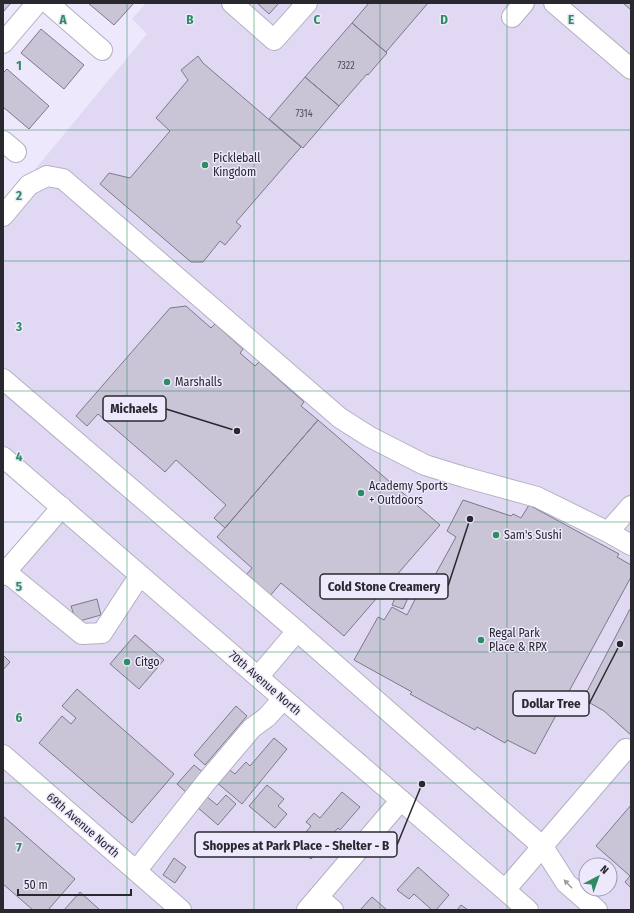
<svg xmlns="http://www.w3.org/2000/svg" width="634" height="913" viewBox="0 0 634 913" font-family="'Fira Sans Condensed',sans-serif">
<rect width="100%" height="100%" fill="#ede8fb"/>
<path fill="#e1d9f3" fill-rule="evenodd" d="M146 3H631V910H542L3 445V208L147 34 132 19ZM586 865H610V889H586Z
M63 520 389 802 297 910H194L3 743V588Z
M3 767 168 910H3Z
M401 812 515 910H318Z"/>
<path fill="#c9c4d6" stroke="#7e798a" d="M3 3H11L3 12Z
M88 3H134L114 25Z
M257 3H279L269 14Z
M369 3H428L386 52 352 23Z
M623 3H631V10Z
M352 23 387 53 368 75 367 74 339 106 305 77Z
M41 29 84 65 64 89 21 53Z
M198 56 203 63 301 147 236 222 241 226 225 245 220 241 203 262H191L100 184 109 173 130 178 170 131 156 118 188 80 181 70Z
M7 69 49 106 29 129 3 107V73Z
M305 77 339 106 303 148 269 119Z
M186 306 211 328 215 324 243 349 240 353 255 366 259 362 304 402 301 406 318 420 225 528 214 518 226 505 176 460 165 472 98 414 87 426 76 416 170 308Z
M318 420 440 525 344 636 281 583 269 597 246 575 252 568 217 537Z
M463 500 511 516 513 514 521 518 529 505 619 554 617 557 631 565V577L535 754 507 740 505 743 477 727 475 730 410 694 412 692 354 660 378 617 384 620 392 607 407 615 423 584 429 586 456 537 447 531Z
M401 584 412 589 403 609 392 605Z
M97 599 101 615 76 622 71 606Z
M630 609 631 610V735L604 711 583 699Z
M135 635 164 660 139 689 110 664Z
M3 655 10 662 3 670Z
M77 689 174 774 132 823 39 743 62 716 71 724 76 718 62 706Z
M236 706 247 716 205 765 194 755Z
M274 738 287 749 242 804 215 781 227 768 235 774 246 762 250 766Z
M194 765 205 774 188 794 177 784Z
M267 785 284 799 278 806 287 814 275 828 249 806Z
M342 792 360 807 340 830 338 828 311 859 295 845 311 826 306 822 314 813 320 818Z
M226 795 236 804 218 825 197 807 206 796 217 805Z
M631 805V888L625 882 630 876 596 846Z
M3 816 75 879 48 910H33L3 884Z
M174 858 186 867 175 883 163 875Z
M418 867 449 895 436 910H432L414 894 409 899 397 890Z
M80 892 100 910H64Z
M372 897 387 910H360Z
M461 905 468 910H457Z"/>
<g fill="none" stroke-linecap="round" stroke-linejoin="round">
<defs>
<path id="minor" d="M48 3 102 50
M232 3 274 40 307 3
M554 3 631 69
M512 17 524 3
M3 43 37 3
M3 141 16 152
M3 216 29 185 47 176 63 179 340 418 370 437 425 465 464 477 537 497 608 532 631 545
M3 379 297 631 543 847 566 883 597 910
M3 457 528 910
M608 532 631 506
M6 572 82 634 102 633 140 575
M3 575 62 507
M258 677 297 631
M3 755 181 910
M136 871 207 781 252 728 267 717 283 699
M505 890 626 749
M318 897 333 910
M307 910 401 800"/>
</defs>
<use href="#minor" stroke="#b4afc1" stroke-width="22"/>
<use href="#minor" stroke="#fff" stroke-width="20"/>
</g>
<defs><path id="oneway-solid" d="M-6-.8H1V-3.2L6.5 0L1 3.2V.8H-6Z"/></defs>
<use fill="#9f9ea1" href="#oneway-solid" transform="translate(568 884) rotate(-134)"/>
<path fill="none" stroke="#2e8c64" stroke-width="1" stroke-opacity="0.55" d="M127 3V910M254 3V910M380 3V910M507 3V910M3 130H631M3 261H631M3 391H631M3 522H631M3 652H631M3 783H631"/>
<g fill="#2e8c64" stroke="#ede8fb" stroke-width="1.5">
<circle cx="205" cy="165" r="4"/>
<circle cx="167" cy="382" r="4"/>
<circle cx="361" cy="493" r="4"/>
<circle cx="496" cy="535" r="4"/>
<circle cx="481" cy="640" r="4"/>
<circle cx="127" cy="662" r="4"/>
</g>
<g text-anchor="middle" stroke-width="3" stroke-linejoin="round" paint-order="stroke">
<g font-size="10" fill="#524f59">
<text x="346" y="69">7322</text>
<text x="304" y="117">7314</text>
</g>
<g font-size="12" fill="#2a282f" stroke="#ede8fb" text-anchor="start">
<text x="213" y="162">Pickleball<tspan x="213" dy="14">Kingdom</tspan></text>
<text x="175" y="386">Marshalls</text>
<text x="369" y="490">Academy Sports<tspan x="369" dy="14">+ Outdoors</tspan></text>
<text x="504" y="539">Sam's Sushi</text>
<text x="489" y="637">Regal Park<tspan x="489" dy="14">Place &amp; RPX</tspan></text>
<text x="135" y="666">Citgo</text>
</g>
<g font-size="12" fill="#2a282f" stroke="#ede8fb">
<text transform="translate(265 683) rotate(41)" y="4">70th Avenue North</text>
<text transform="translate(83 825) rotate(41)" y="4">69th Avenue North</text>
</g>
</g>
<g font-size="13" text-anchor="middle" font-weight="bold" fill="#2e8c64" stroke="#ede8fb" stroke-width="3" stroke-linejoin="round" paint-order="stroke">
<text x="63" y="24">A</text>
<text x="190" y="24">B</text>
<text x="317" y="24">C</text>
<text x="444" y="24">D</text>
<text x="571" y="24">E</text>
<text x="19" y="70">1</text>
<text x="19" y="200">2</text>
<text x="19" y="331">3</text>
<text x="19" y="461">4</text>
<text x="19" y="591">5</text>
<text x="19" y="722">6</text>
<text x="19" y="852">7</text>
</g>
<path fill="none" stroke="#2a282f" stroke-width="1.5" d="M237 431L166 409M470 519L448 586M620 644L589 704M422 784L397 845"/>
<g fill="#2a282f" stroke="#ede8fb" stroke-width="1.5">
<circle cx="237" cy="431" r="4"/>
<circle cx="470" cy="519" r="4"/>
<circle cx="620" cy="644" r="4"/>
<circle cx="422" cy="784" r="4"/>
</g>
<g fill="#ede8fb" stroke="#2a282f" stroke-width="1.5">
<rect x="103" y="396" width="63" height="25" rx="4"/>
<rect x="320" y="574" width="128" height="25" rx="4"/>
<rect x="513" y="691" width="76" height="25" rx="4"/>
<rect x="195" y="832" width="202" height="25" rx="4"/>
</g>
<g font-size="13" text-anchor="middle" font-weight="bold" fill="#2a282f">
<text x="134" y="413">Michaels</text>
<text x="384" y="591">Cold Stone Creamery</text>
<text x="551" y="708">Dollar Tree</text>
<text x="296" y="850">Shoppes at Park Place - Shelter - B</text>
</g>
<rect width="634" height="913" fill="none" stroke="#2a282f" stroke-width="8"/>
<g transform="translate(598 877) rotate(41)"><circle r="19" fill="#ede8fb" stroke="#9f9ba9"/>
<path d="M0-3L7 15L0 10L-7 15Z" fill="#2e8c64"/>
<text y="-6" font-size="11" font-weight="bold" text-anchor="middle" fill="#2a282f">N</text>
</g>
<path d="M18 889v6h113v-6" fill="none" stroke="#2a282f" stroke-width="2"/>
<text x="24" y="889" font-size="12" fill="#2a282f" stroke="#ede8fb" stroke-width="3" paint-order="stroke">50 m</text>
</svg>
